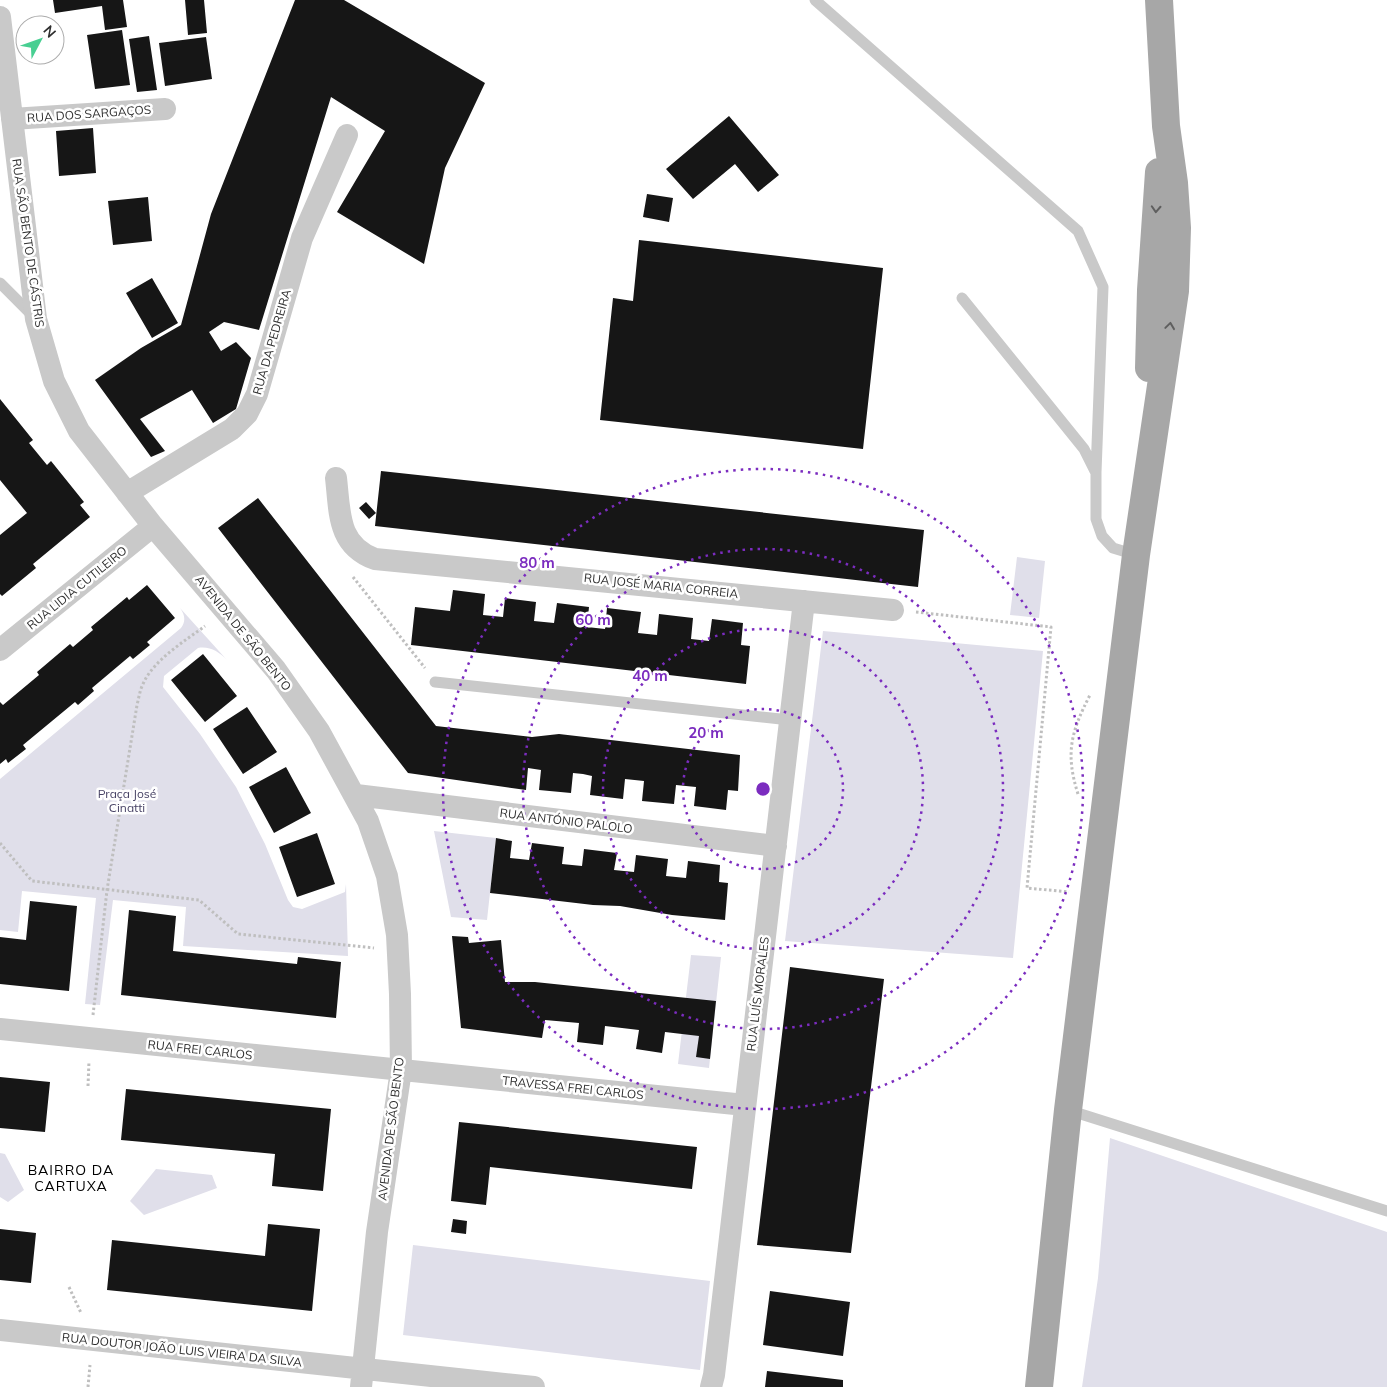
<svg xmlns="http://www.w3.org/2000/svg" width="1387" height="1387" viewBox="0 0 1387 1387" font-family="Mulish,sans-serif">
<rect width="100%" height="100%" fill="#fff"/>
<path fill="#e0dfea" d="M1017 557 1045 561 1039 618 1010 615Z
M180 608 227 660C219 652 210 646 198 648L164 676 163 687 200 734 236 787 265 844 288 900 293 907 302 909 340 894 345 892 346 884 348 956 183 946 186 907 113 900 100 1005 85 1004 96 898 22 891 18 932 0 930V779L181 628C186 621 185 615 180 608Z
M823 631 1043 651 1013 958 785 941Z
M434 831 496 838 487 920 451 917Z
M691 955 721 957 709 1068 678 1064Z
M1110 1138 1387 1232V1387H1082L1098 1278Z
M0 1153 5 1154 24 1190 8 1202 0 1197Z
M156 1169 212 1175 217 1188 144 1215 130 1201Z
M413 1245 710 1281 700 1370 403 1335Z"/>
<path fill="#161616" d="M53 0H123L127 27 105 30 102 6 55 13Z
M185 0H204L207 33 188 35Z
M295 0H344L485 83 445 168 424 264 337 212 385 131 331 97 259 330 224 322 209 332 221 351 236 342 251 358 236 409 213 423 192 390 140 419 165 451 151 457 95 380 141 348 181 325 211 214Z
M122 30 130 85 95 89 87 35Z
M149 36 157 90 137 92 129 39Z
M206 37 212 79 165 86 159 43Z
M729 116 779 175 758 192 735 164 693 199 666 169Z
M93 128 96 173 59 176 56 131Z
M647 194 673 198 669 222 643 217Z
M148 197 152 241 113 245 108 201Z
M639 240 883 268 863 449 600 420 613 298 633 301Z
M152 278 178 323 152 338 126 293Z
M0 399 33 440 29 443 47 465 51 461 84 502 80 505 90 517 33 564 36 568 2 596 0 594V535L27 513 0 480Z
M381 471 924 530 918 587 375 526Z
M258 498 436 726 532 737 559 734 740 755 738 791 728 790 726 810 694 806 696 787 676 785 674 804 642 801 644 781 625 779 623 799 590 795 592 776 583 774 573 773 571 793 539 790 541 770 528 768 526 790 408 773 218 528Z
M366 502 376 513 369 519 359 508Z
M147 585 175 618 147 642 150 645 133 659 130 656 92 688 94 691 78 705 75 702 23 745 26 749 8 763 6 759 0 764V702L3 705 39 675 37 672 70 644 73 647 93 630 91 627 127 597 129 600Z
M453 590 485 594 483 615 503 617 505 598 536 602 534 621 554 623 557 603 589 607 587 627 605 629 607 608 641 612 638 633 657 635 659 614 693 618 691 639 709 641 712 619 743 623 741 645 750 646 746 684 411 645 415 607 450 611Z
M203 654 237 696 205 722 171 680Z
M247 707 277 752 243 774 213 729Z
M286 767 311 813 274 833 249 787Z
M317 833 335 884 297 897 279 847Z
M496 838 512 841 510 858 520 859 529 860 532 843 564 847 562 864 582 866 584 849 617 853 614 870 634 872 636 855 668 859 666 876 686 878 688 861 720 865 719 882 728 883 725 920 672 915 620 906 593 905 490 893Z
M30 901 77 906 69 991 0 984V937L26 940Z
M129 910 176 916 173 951 297 964 298 957 341 962 336 1018 121 995Z
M452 936 468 937 469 943 501 940 505 982H535L716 1001 710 1059 696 1057 699 1036 665 1032 662 1053 636 1049 639 1030 605 1026 603 1045 577 1042 579 1023 545 1020 542 1038 461 1028Z
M790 967 884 979 851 1253 757 1245Z
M0 1077 50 1082 45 1132 0 1128Z
M126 1089 331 1109 323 1191 272 1186 275 1154 121 1140Z
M459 1122 697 1147 692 1189 490 1167 486 1205 451 1201Z
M453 1219 467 1221 466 1234 451 1232Z
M268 1224 320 1229 312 1311 107 1290 112 1240 265 1256Z
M0 1229 36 1233 31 1283 0 1280Z
M770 1291 850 1302 843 1356 763 1345Z
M767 1371 843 1380V1387H765Z"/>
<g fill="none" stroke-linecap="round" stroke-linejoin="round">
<path stroke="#bfbfbf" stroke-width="3" stroke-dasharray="2.5 2.5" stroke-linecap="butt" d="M353 577 425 668
M916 612 1051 627 1027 888 1069 892
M1078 794C1065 753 1071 732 1090 695
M0 843 32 881 199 900 238 934 374 948
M93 1015 107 890 137 705C139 697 140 689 144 682 154 660 186 640 205 626
M88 1086 89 1061
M69 1287 81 1313
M88 1387 90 1365"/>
<path stroke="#c9c9c9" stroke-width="11" d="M815 0 1078 231 1103 287 1096 472V519L1102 536 1113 548 1136 555
M0 283 33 316
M962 298 1084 449 1095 471
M435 682 790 720
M1068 1110 1387 1211"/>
<path stroke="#c9c9c9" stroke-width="22" d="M0 17 36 319 54 381 79 431 153 526 276 670 319 731 368 821 387 876 397 935 400 994 401 1070 377 1232 361 1387
M12 119 165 109
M336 478C340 512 337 545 375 559L893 610
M127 493 232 429 247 414 257 394 302 238 347 135
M0 650 153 526
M356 795 776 846
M0 1029 745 1105
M0 1330 534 1387
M711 1387 714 1375 804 601"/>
<path stroke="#a7a7a7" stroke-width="28" d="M1149 368 1151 290 1159 172
M1039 1387 1068 1110 1136 555 1175 291 1177 228 1174 183 1166 126 1159 0"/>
</g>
<defs><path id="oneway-chevron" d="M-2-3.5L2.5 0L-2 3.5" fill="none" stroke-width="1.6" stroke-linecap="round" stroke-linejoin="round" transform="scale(1.25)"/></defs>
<g stroke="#5f5f5f">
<use href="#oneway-chevron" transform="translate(1156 209) rotate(93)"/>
<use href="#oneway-chevron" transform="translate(1170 326) rotate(-82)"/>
</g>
<g fill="none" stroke="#7b2cbf" stroke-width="2.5" stroke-dasharray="2.5 5">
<circle cx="763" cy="789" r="80"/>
<circle cx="763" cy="789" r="160"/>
<circle cx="763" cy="789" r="240"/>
<circle cx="763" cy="789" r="320"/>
</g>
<g text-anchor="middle" stroke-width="5" stroke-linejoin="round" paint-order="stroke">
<g font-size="12" fill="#2f2f2f" stroke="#fff">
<text transform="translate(89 114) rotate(-4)" y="4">RUA DOS SARGAÇOS</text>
<text transform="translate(28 243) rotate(82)" y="4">RUA SÃO BENTO DE CÁSTRIS</text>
<text transform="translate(272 342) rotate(-74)" y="4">RUA DA PEDREIRA</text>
<text transform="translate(661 586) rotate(6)" y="4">RUA JOSÉ MARIA CORREIA</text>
<text transform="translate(77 588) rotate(-39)" y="4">RUA LIDIA CUTILEIRO</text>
<text transform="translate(243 633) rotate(51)" y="4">AVENIDA DE SÃO BENTO</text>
<text transform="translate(566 821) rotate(7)" y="4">RUA ANTÓNIO PALOLO</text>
<text transform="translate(758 994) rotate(-83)" y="4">RUA LUÍS MORALES</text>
<text transform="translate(200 1050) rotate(6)" y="4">RUA FREI CARLOS</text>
<text transform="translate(573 1088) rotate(6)" y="4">TRAVESSA FREI CARLOS</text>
<text transform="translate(391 1129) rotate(-83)" y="4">AVENIDA DE SÃO BENTO</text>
<text transform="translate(182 1350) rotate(6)" y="4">RUA DOUTOR JOÃO LUIS VIEIRA DA SILVA</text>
</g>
<g font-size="12" fill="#474265" stroke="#fff">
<text x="127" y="798">Praça José<tspan x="127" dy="14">Cinatti</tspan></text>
</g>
<g font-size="14" letter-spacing="1" fill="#000" stroke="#fff">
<text x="71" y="1175">BAIRRO DA<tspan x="71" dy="16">CARTUXA</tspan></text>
</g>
</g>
<circle cx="763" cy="789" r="8" fill="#7b2cbf" stroke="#fff" stroke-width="2.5"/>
<g font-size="15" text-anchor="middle" font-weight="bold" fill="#7b2cbf" stroke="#fff" stroke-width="5" stroke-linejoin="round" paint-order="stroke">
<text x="537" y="568">80 m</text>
<text x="593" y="625">60 m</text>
<text x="650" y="681">40 m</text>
<text x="706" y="738">20 m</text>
</g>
<g transform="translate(40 40) rotate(49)"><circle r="24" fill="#ffffff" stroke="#acacac"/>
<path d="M0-4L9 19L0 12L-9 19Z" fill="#48cf92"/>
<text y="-8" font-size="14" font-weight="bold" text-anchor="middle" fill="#2f2f2f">N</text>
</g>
</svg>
